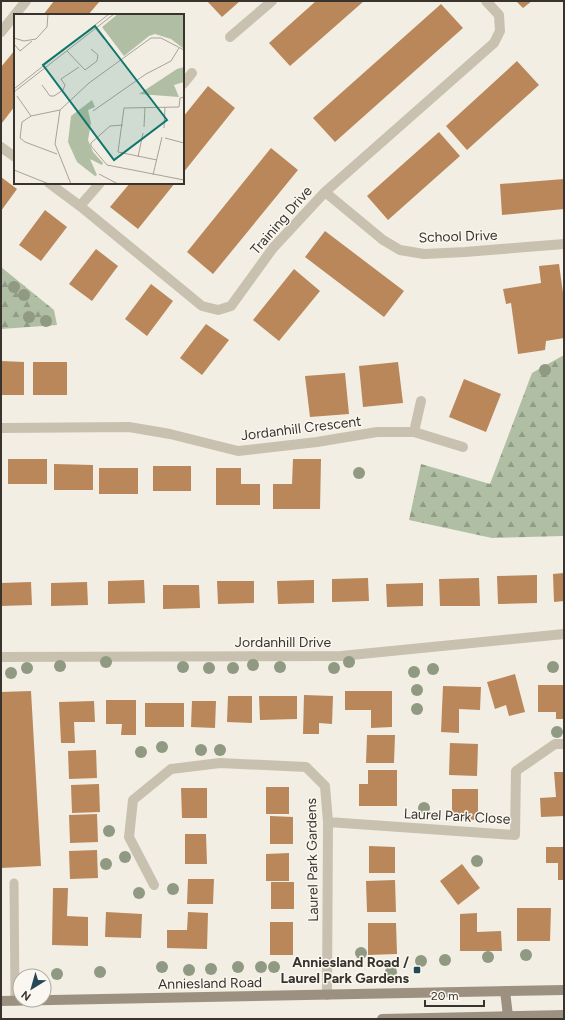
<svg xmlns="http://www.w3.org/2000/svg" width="565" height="1020" viewBox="0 0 565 1020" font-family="Figtree,sans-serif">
<defs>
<pattern id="forest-firs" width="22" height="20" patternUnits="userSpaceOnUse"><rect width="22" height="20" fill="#b0bfa4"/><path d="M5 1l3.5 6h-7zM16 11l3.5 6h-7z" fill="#909c86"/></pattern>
</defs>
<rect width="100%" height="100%" fill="#f2eee3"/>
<path fill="url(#forest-firs)" d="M1 267 54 310 57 325 1 329Z
M564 355V536L492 538 409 520 421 464 490 484 532 373Z"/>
<path fill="#b98759" d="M54 1H100L88 15H43Z
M207 1H240L222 17Z
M316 1H364L290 66 269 43Z
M516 1H532L523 8Z
M441 4 463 28 335 142 313 118Z
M15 50V106L2 123 1 122V67Z
M517 61 539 85 467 150 446 126Z
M208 86 235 108 183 173V117Z
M439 132 460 156 388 220 367 196Z
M271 148 298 170 213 274 187 252Z
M1 177 17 189 1 211Z
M564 179V209L502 215 500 184Z
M130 183H175L138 229 110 207Z
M45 210 67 227 41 261 19 245Z
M325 231 404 291 384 317 305 257Z
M96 249 118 266 92 301 69 284Z
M559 264 564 300V338L546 341 545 350 518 354 511 303 506 304 503 289 541 283 539 266Z
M294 269 320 291 279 341 253 320Z
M151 284 173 301 147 336 125 319Z
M206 324 229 340 202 375 180 358Z
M1 361 24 362V395H1Z
M33 362H67V395H33Z
M398 362 403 403 363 407 359 366Z
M345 373 349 414 310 417 305 376Z
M464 379 501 394 486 432 449 417Z
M8 459H47V484H8Z
M293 459H321L320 509H273V484H292Z
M54 464 93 465V490H54Z
M153 466H191V491H153Z
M99 468H138V494H99Z
M216 468H241V484H260V505H216Z
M564 573V601L554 602 553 574Z
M537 575V603L498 604 497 576Z
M368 578 369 601 332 602V579Z
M479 578 480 606H440L439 579Z
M144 580 145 603 108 604V581Z
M314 580V603L278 604 277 581Z
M217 581H254V603L218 604Z
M31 582 32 605 1 606V583Z
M87 582 88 605 51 606V583Z
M423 583V606L387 607 386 584Z
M163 585H199L200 608 163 609Z
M515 674 525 712 509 716 506 705 495 709 487 682Z
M538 685H564V719H556V712H538Z
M443 686 481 687 480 710 459 709V733L441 732Z
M31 691 41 866 1 868V692Z
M345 691H392V727L371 728V710H345Z
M304 695 333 696 332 724 319 723V734H303Z
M228 696H252V723L227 722Z
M259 696H297V719L260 720Z
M106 700H136V735H121L122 724H106Z
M94 701 95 722H74L75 743H61L59 702Z
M192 701H216L215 728 191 727Z
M145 703H184V727H145Z
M367 735H395L394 763H366Z
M450 743 478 744 477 776 449 775Z
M96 750 97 778 69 779 68 751Z
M368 770H397V806H359V784H368Z
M554 772H564V816L541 817 540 798 556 797Z
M99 784 100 812 72 813 71 785Z
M266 787H289V814H266Z
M181 788H207V818H182Z
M452 789H478V820L452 819Z
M97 814 98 842 70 843 69 815Z
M270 816 293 817V844H270Z
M185 834H206L207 864H185Z
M369 846 395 847V873H369Z
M546 847H564V880H558V863H546Z
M97 850 98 878 70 879 69 851Z
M289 853V881H266V854Z
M462 864 480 888 458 905 440 881Z
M188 879H214L213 904H187Z
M395 880 396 912H367L366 881Z
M271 882H294V909H271Z
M53 888H68L67 916 88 917V946L52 945Z
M517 908H551L550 941H517Z
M106 912 142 914 141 938 105 937Z
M188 912 208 913 207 949 167 948V930H187Z
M477 913V932L501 931 502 951H460V914Z
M270 922H293V955H270Z
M368 923H396L397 954 368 955Z"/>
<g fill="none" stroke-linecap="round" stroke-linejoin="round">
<path stroke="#c9c1b0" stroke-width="9" d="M14 883 15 1001"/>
<path stroke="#c9c1b0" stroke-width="10" d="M1 32 26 1
M230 37 272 1
M183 84 192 73
M1 147 15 157
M49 183 80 206 202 306 218 310 231 306 273 248 325 192 494 43 500 31 499 15 486 1
M325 192 383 240 400 250 424 254 465 252 564 244
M80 206 100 183
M1 428 129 427 170 434 238 451 317 442 377 432H414L463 447
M414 432 421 401
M1 657 341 656 564 634
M328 822 515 835 516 771 555 744H564
M154 885 129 837 133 800 171 769 220 763 306 767 325 786 328 822 327 995"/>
<path stroke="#9c9181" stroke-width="10" d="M505 991 508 1016
M1 1001 564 990
M382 1019 564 1015"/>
</g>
<g fill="#909982">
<circle cx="14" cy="287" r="6"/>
<circle cx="24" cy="295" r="6"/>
<circle cx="29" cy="317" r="6"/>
<circle cx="46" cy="321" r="6"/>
<circle cx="545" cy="370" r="6"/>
<circle cx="359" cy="473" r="6"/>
<circle cx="106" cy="662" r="6"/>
<circle cx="349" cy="662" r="6"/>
<circle cx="253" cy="665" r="6"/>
<circle cx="60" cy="666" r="6"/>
<circle cx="183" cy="667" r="6"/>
<circle cx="280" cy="667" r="6"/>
<circle cx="553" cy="667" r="6"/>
<circle cx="27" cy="668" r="6"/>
<circle cx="209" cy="668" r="6"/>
<circle cx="233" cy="668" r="6"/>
<circle cx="334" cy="668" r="6"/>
<circle cx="433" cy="669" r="6"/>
<circle cx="414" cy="672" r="6"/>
<circle cx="11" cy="673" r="6"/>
<circle cx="417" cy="690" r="6"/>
<circle cx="417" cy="709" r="6"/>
<circle cx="557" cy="732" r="6"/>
<circle cx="162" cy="747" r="6"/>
<circle cx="201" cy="750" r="6"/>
<circle cx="220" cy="750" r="6"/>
<circle cx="141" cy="752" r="6"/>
<circle cx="424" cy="808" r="6"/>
<circle cx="109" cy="831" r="6"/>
<circle cx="125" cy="857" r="6"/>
<circle cx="477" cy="861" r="6"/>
<circle cx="106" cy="864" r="6"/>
<circle cx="173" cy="889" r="6"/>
<circle cx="139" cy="893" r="6"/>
<circle cx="361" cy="953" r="6"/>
<circle cx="526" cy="955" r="6"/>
<circle cx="488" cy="957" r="6"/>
<circle cx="445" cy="960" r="6"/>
<circle cx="421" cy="961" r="6"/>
<circle cx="162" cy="967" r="6"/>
<circle cx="238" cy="967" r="6"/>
<circle cx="261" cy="967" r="6"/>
<circle cx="274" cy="967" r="6"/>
<circle cx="211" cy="969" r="6"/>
<circle cx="189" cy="970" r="6"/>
<circle cx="100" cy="972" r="6"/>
<circle cx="391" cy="972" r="6"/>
<circle cx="57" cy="974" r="6"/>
</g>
<rect fill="#264856" stroke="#f9f7ef" stroke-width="1.5" x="413" y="966" width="8" height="8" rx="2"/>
<g text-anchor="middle" stroke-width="3" stroke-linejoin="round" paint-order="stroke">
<g font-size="14" fill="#39332d" stroke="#f9f7ef">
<text transform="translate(281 220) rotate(-49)" y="5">Training Drive</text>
<text transform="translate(458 236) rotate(-2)" y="5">School Drive</text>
<text transform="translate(301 428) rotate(-7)" y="5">Jordanhill Crescent</text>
<text x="283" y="647">Jordanhill Drive</text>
<text transform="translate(457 816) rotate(3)" y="5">Laurel Park Close</text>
<text transform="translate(312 860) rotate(-91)" y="5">Laurel Park Gardens</text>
<text transform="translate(210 983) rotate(-1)" y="5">Anniesland Road</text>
</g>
<g font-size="14" font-weight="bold" fill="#39332d" stroke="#f9f7ef" text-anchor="end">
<text x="409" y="967">Anniesland Road /<tspan x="409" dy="16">Laurel Park Gardens</tspan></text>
</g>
</g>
<g transform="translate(14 14)">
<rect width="170" height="170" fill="#f2eee3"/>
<path d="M104 0H170V35L157 25 141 20 135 22 110 42 88 13Z" fill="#b0bfa4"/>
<path d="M170 53V68L160 71 165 83 125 80 163 55ZM78 86 81 93 74 96 77 109 74 126 79 138 89 149 88 151 76 145 83 161 81 162 63 148 54 128 57 102Z" fill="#b0bfa4"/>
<path d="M109 0H134L142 13 124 24 126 26 110 39 89 14 105 1 121 21ZM145 0H167L170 12 148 16Z" fill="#b0bfa4"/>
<path fill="none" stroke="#a8a39a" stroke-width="1" d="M81 14 90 25M0 24 10 27 22 25 33 13 34 0M0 30 6 37 18 27M53 37 71 56 83 47 84 41 77 35M28 71 36 82H40L49 76 51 71 47 65 65 53M0 75 95 0M0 78 100 0M3 82 17 102M46 96 41 130 57 170M79 97 132 60 157 47 165 34M109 111 96 112 77 129V132L93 151 170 166M130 113 131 93M150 114 151 93M151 124 170 129M43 140 11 128 6 124 8 108 17 102 46 96 75 69 137 24H147L170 36M124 143 129 119M143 146 104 138 110 94 165 93 166 84 170 83M0 156 35 170M85 160 104 170M139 161 148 123"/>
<path fill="#0f766e" fill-opacity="0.15" stroke="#0f766e" stroke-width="2" d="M81 12 153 106 100 146 29 51Z"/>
<rect width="170" height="170" fill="none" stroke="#39332d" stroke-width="2"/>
</g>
<rect width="565" height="1020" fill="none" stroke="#39332d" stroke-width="4"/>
<g transform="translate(32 988) rotate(217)"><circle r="19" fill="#f9f7ef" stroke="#aca9a1"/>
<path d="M0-3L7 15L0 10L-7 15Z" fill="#264856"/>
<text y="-6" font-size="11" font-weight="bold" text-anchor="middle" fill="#39332d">N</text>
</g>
<path d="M425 1000v6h59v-6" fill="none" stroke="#39332d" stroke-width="2"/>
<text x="431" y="1000" font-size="12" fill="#39332d" stroke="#f9f7ef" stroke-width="3" paint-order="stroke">20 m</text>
</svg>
